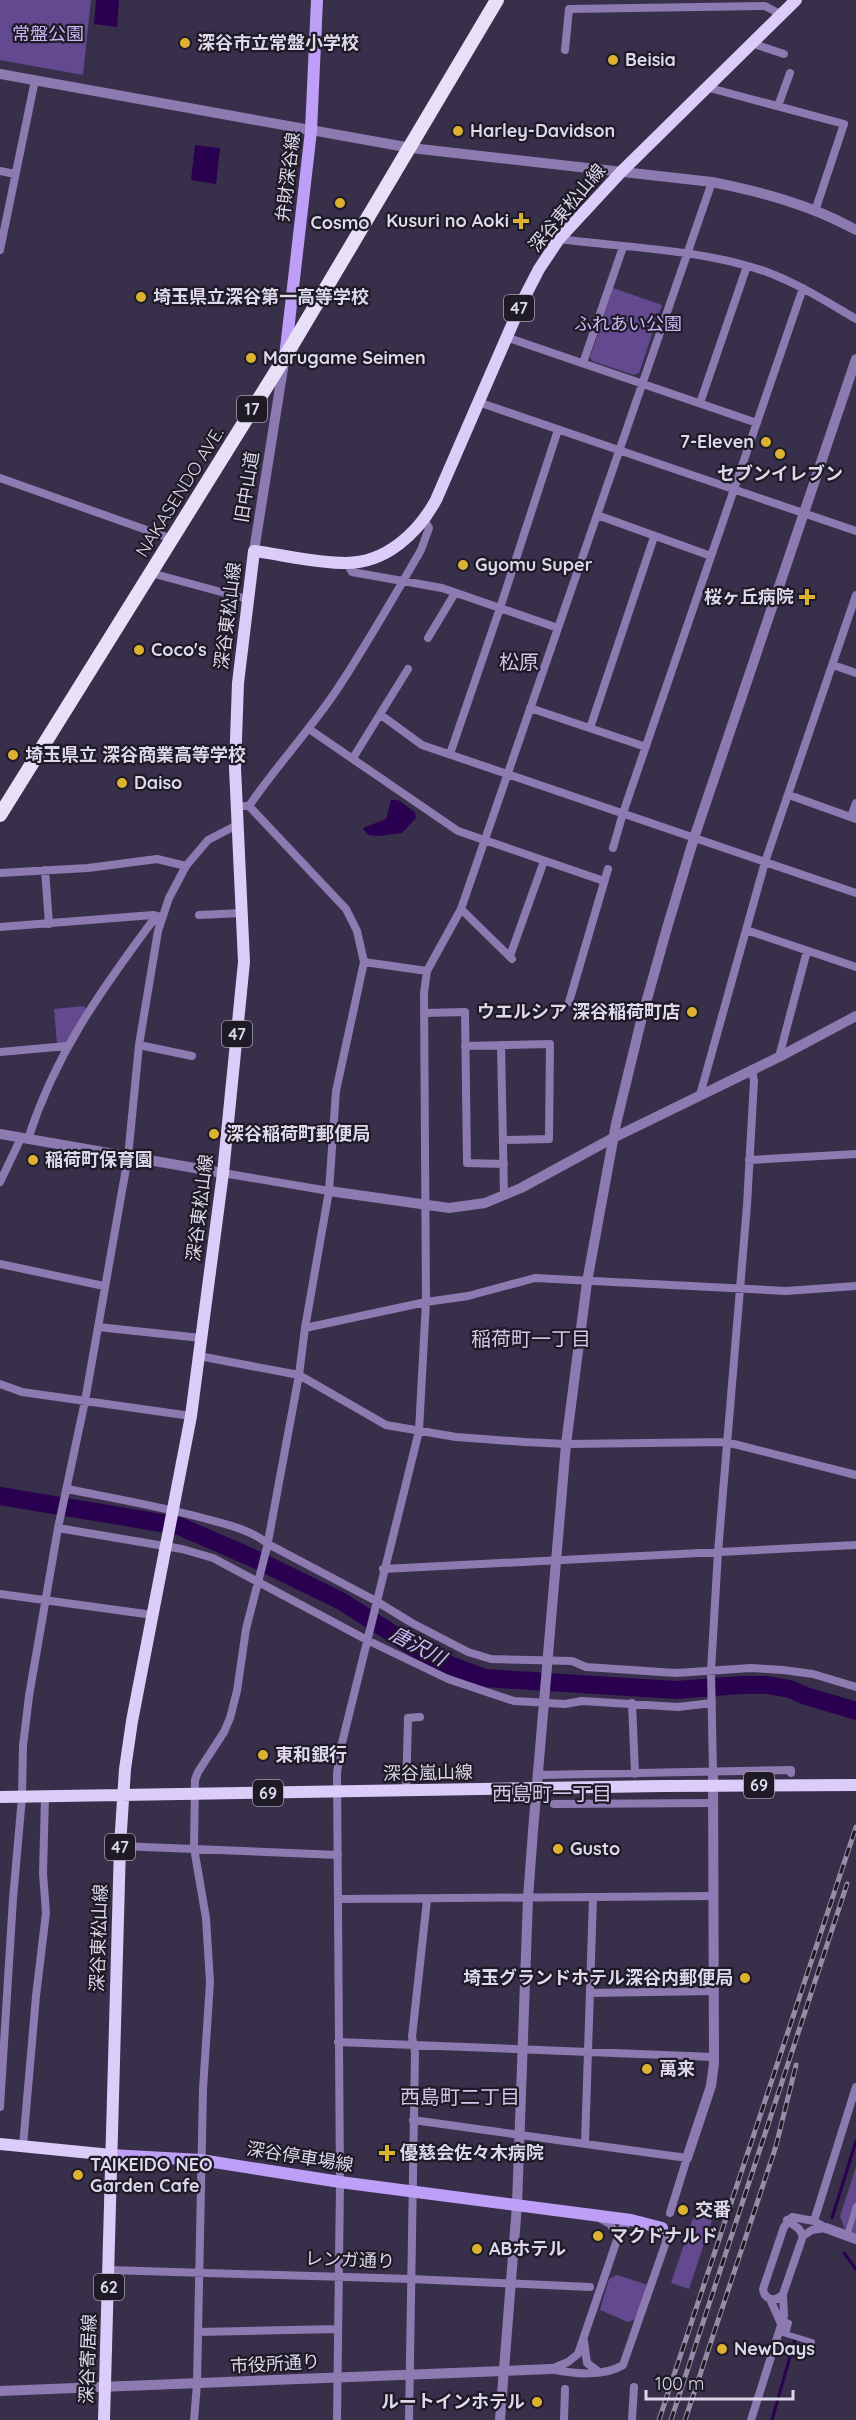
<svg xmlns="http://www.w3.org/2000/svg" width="856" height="2420" viewBox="0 0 856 2420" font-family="Quicksand,'Noto Sans JP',sans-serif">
<rect width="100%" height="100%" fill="#382f4a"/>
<path fill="#63498f" d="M0 0H91L83 75 0 60Z
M613 288 662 305 639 373 634 375 592 361 590 357Z
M84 1006 86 1009 68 1042 57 1044 54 1009Z
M856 2167V2239L847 2236 840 2216Z
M705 2209 715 2211 689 2289 671 2283 694 2215 702 2216Z
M617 2275 648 2285 636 2319 628 2322 600 2310 609 2279Z"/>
<path fill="#2a0151" d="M96 0H119L117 27 94 24Z
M195 145 220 148 216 184 191 180Z
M391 800H398L415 812 416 818 402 833 379 836 368 835 363 828 386 819Z"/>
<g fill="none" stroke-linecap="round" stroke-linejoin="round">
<path stroke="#2a0151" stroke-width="3" d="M832 2218 856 2141
M844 2253 856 2269
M772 2420 795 2339"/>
<path stroke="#2a0151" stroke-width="18" d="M0 1496 179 1526 255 1559 341 1601 415 1648 442 1662 484 1678 676 1690 741 1685H767L790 1689 806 1696 856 1711"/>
<path stroke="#8c7ab1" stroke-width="6" d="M847 2236 856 2206
M779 2331 783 2333 787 2322 789 2323 786 2334 812 2342"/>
<path stroke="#8c7ab1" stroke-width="8" d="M751 43 784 54
M565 50 569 9 765 6 780 14
M706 87 844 124 815 211
M778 106 790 73
M0 171 15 174
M559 239C628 248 701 249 767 272 799 284 827 302 856 319
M0 250 35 80
M506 337 757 423
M583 363 623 247
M478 402 856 531
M700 403 747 266
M0 478 172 539
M597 515 711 556
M347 563 352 572 442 588 558 628
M151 573 247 599
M428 638 455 593
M833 665 856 673
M530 708 646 747
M381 715 422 745 856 893
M590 728 654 537
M309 729 458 831 604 881
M450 754 500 608 558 430
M353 758 408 669
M789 795 856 819
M245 806H249C277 765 311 729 338 688 367 644 394 597 421 550L429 528 425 521
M851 817 856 803
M613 848 623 813 803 288
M45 870 49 924
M0 873 88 868 157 859 186 866
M461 909 512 959
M199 915 242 913
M0 927 153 915 161 917
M746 930 856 967
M510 956 544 861
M364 962 427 971
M569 1002 608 869
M425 1013 465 1012 467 1163 504 1164
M139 1045 192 1056
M501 1045 504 1195
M465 1046 550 1044 549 1139 503 1140
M0 1052 67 1046
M779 1057 807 951
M700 1095 765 862 856 595
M28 1139C55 1055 99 993 151 923L161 917
M749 1160 856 1154
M223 1173 329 1191
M0 1182 21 1138
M0 1264 104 1286
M98 1327 201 1338
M305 1328 426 1302 468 1296 535 1278 786 1291 856 1286
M199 1356 299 1375 386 1425 456 1437 525 1442 566 1444 726 1442 856 1475
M0 1384 22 1392 191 1416
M67 1489C112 1498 158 1506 203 1518 225 1524 250 1529 268 1544L376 1601 412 1623 468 1652 491 1659 572 1661 586 1667 676 1673 751 1668 783 1670 813 1674 856 1687
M58 1528 182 1549 213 1558 367 1640 448 1679 514 1701 565 1704 582 1701 678 1707 712 1703
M383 1569 856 1545
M0 1594 153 1615
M632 1703 635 1774
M713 1772 711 1671 718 1552 747 1205 754 1081 752 1069
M538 1775 791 1770V1773
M406 1792 408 1718 420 1717
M554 1804 713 1803
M120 1846 338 1855
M339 1899 712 1896
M590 1993 714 1991
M338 2042 714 2057
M0 2107 13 1899 22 1797 23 1746 29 1696 58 1528 85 1401 128 1157 139 1045 158 931 169 898 186 866 208 840 237 825
M413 2120 687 2158 670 2213
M585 2143 593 1898
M23 2146 36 1996 46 1913 43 1873 45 1797
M792 2217 814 2221 826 2228 812 2230 803 2236 783 2294C776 2302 765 2301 763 2289L784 2227Z
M601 2219 610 2224 618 2237
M787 2220 799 2229 803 2236
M814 2221 856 2087
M109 2270 411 2279 590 2287
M770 2299 781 2324
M198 2332 338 2329
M584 2341 587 2363 599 2372
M551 2369C573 2374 604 2377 623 2365L666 2242V2234L662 2228
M551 2369 568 2362 578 2354 618 2237 622 2228 631 2220
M194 2420 197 2384 203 2089 210 1982 206 1918 194 1848 195 1780 198 1772 224 1732 230 1718 237 1691 246 1629 267 1547 299 1375 305 1328 329 1191 336 1091 364 962 357 931 346 909 249 806
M337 2420 340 2182 337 1773 341 1747 419 1431 426 1302 424 993 427 971 461 909 712 182
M409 2420 415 2052 412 2037 427 1900
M564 2420 565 2389
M632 2420 634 2387
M751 2420 784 2316 783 2294"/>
<path stroke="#8c7ab1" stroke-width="10" d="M0 74 411 148 712 182C762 192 811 205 856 230
M254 551 284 362
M0 1134 223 1173
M329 1191 449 1208 485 1203 521 1188 613 1138 779 1057 856 1016
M687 2158 711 2086 714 2063 713 1772
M826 2228 856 2239
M0 2391 551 2369
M500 2420 517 2205 528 1898 533 1831 566 1444 587 1282 616 1124 642 1017 667 928 694 838 856 359"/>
<path stroke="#be9ff7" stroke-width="12" d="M285 357 311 131 317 0
M111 2155 201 2160 340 2182 631 2220 662 2228"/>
<path stroke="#dbccfa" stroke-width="12" d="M0 1797 662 1786
M0 2144 111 2155
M104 2420 120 1846 125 1769 132 1721 191 1416 223 1173 244 962 235 768 238 683 254 551C284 555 316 563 346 563 386 563 418 533 436 500L522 302 539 269 559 239 621 172 796 0"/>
<path stroke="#e8e0f7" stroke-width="14" d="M0 815 285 357 497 0"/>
<defs>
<path id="rail" d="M659 2420 856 1827
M671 2420 847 1884
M685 2420 776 2146 796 2065"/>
</defs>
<use href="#rail" stroke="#948da3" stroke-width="5"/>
<use href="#rail" stroke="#1e1a26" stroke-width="3" stroke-dasharray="9" stroke-linecap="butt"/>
<path stroke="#dbccfa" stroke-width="12" d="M662 1786 856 1785"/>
</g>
<g fill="#dcb233" stroke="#1e1a26" stroke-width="2">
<circle cx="185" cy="43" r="6"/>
<circle cx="613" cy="60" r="6"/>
<circle cx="458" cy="131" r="6"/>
<circle cx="340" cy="203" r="6"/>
<path d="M518 212h6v6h6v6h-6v6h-6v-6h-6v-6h6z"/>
<circle cx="141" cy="297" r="6"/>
<circle cx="251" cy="358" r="6"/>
<circle cx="766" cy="442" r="6"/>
<circle cx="780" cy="454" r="6"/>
<circle cx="463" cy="565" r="6"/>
<path d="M804 588h6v6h6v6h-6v6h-6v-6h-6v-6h6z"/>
<circle cx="139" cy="650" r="6"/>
<circle cx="13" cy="755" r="6"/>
<circle cx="122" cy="783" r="6"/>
<circle cx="692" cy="1012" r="6"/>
<circle cx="214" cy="1134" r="6"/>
<circle cx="33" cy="1160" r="6"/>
<circle cx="263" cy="1755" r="6"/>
<circle cx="558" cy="1849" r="6"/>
<circle cx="745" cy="1978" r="6"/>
<circle cx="647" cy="2069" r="6"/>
<path d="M384 2144h6v6h6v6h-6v6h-6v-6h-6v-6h6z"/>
<circle cx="78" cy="2175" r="6"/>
<circle cx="683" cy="2210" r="6"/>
<circle cx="598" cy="2236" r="6"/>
<circle cx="477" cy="2249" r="6"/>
<circle cx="722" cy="2349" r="6"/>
<circle cx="537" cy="2402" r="6"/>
</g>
<g text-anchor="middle" stroke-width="4.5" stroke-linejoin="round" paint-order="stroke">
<g fill="#1e1a26" stroke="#a4a0af" stroke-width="1.5">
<rect x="504" y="295" width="30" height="26" rx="4.5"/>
<rect x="237" y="396" width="30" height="26" rx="4.5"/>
<rect x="222" y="1021" width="30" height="26" rx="4.5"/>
<rect x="744" y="1772" width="30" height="26" rx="4.5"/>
<rect x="253" y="1780" width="30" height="26" rx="4.5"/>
<rect x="105" y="1834" width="30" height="26" rx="4.5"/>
<rect x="94" y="2274" width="30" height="26" rx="4.5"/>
</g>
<g font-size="16" font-weight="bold" fill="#ded9ea">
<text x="519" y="314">47</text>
<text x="252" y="415">17</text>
<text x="237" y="1040">47</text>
<text x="759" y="1791">69</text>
<text x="268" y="1799">69</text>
<text x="120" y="1853">47</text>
<text x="109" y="2293">62</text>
</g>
<g font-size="18" fill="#ccb7f9" stroke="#1e1a26">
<text x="48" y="40">常盤公園</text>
<text x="628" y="330">ふれあい公園</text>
</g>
<g font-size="18" font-weight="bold" fill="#ded9ea" stroke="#1e1a26" text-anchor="start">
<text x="197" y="49">深谷市立常盤小学校</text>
<text x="625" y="66">Beisia</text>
<text x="470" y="137">Harley-Davidson</text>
<text x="509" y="227" text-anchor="end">Kusuri no Aoki</text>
<text x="340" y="229" text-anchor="middle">Cosmo</text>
<text x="153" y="303">埼玉県立深谷第一高等学校</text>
<text x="263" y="364">Marugame Seimen</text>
<text x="754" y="448" text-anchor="end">7-Eleven</text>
<text x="780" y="480" text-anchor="middle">セブンイレブン</text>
<text x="475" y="571">Gyomu Super</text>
<text x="794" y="603" text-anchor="end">桜ヶ丘病院</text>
<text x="151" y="656">Coco's</text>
<text x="25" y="761">埼玉県立 深谷商業高等学校</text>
<text x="134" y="789">Daiso</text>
<text x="680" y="1018" text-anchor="end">ウエルシア 深谷稲荷町店</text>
<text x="226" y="1140">深谷稲荷町郵便局</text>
<text x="45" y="1166">稲荷町保育園</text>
<text x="275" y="1761">東和銀行</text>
<text x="570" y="1855">Gusto</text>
<text x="733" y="1984" text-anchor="end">埼玉グランドホテル深谷内郵便局</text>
<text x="659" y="2075">萬来</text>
<text x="400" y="2159">優慈会佐々木病院</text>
<text x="90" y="2171">TAIKEIDO NEO<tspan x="90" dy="21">Garden Cafe</tspan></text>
<text x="695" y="2216">交番</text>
<text x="610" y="2242">マクドナルド</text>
<text x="489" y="2255">ABホテル</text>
<text x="734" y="2355">NewDays</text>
<text x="525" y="2408" text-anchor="end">ルートインホテル</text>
</g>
<g font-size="18" fill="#ded9ea" stroke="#1e1a26">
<text transform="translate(288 177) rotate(-83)" y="6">弁財深谷線</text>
<text transform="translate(567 208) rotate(-50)" y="6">深谷東松山線</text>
<text transform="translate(247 487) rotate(-81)" y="6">旧中山道</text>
<text transform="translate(180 492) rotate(-58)" y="6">NAKASENDO AVE.</text>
<text transform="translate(228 616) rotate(-83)" y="6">深谷東松山線</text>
<text transform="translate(200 1208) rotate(-83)" y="6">深谷東松山線</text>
<text transform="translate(428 1773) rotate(-1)" y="6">深谷嵐山線</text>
<text transform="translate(99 1938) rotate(-88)" y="6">深谷東松山線</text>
<text transform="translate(300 2157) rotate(9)" y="6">深谷停車場線</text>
<text transform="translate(350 2260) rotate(2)" y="6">レンガ通り</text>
<text transform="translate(88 2359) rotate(-88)" y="6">深谷寄居線</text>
<text transform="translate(275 2364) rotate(-3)" y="6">市役所通り</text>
</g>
<g font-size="20" fill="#d2c8ea" stroke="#1e1a26">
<text x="519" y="669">松原</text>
<text x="531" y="1346">稲荷町一丁目</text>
<text x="552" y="1801">西島町一丁目</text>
<text x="460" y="2104">西島町二丁目</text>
</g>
<g font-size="20" font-style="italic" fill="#cfb9fc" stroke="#1e1a26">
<text transform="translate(418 1646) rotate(28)" y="7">唐沢川</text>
</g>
</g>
<path d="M646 2390v9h147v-9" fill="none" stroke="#ded9ea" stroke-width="3"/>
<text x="655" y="2390" font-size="18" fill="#ded9ea" stroke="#1e1a26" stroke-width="4.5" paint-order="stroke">100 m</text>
</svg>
